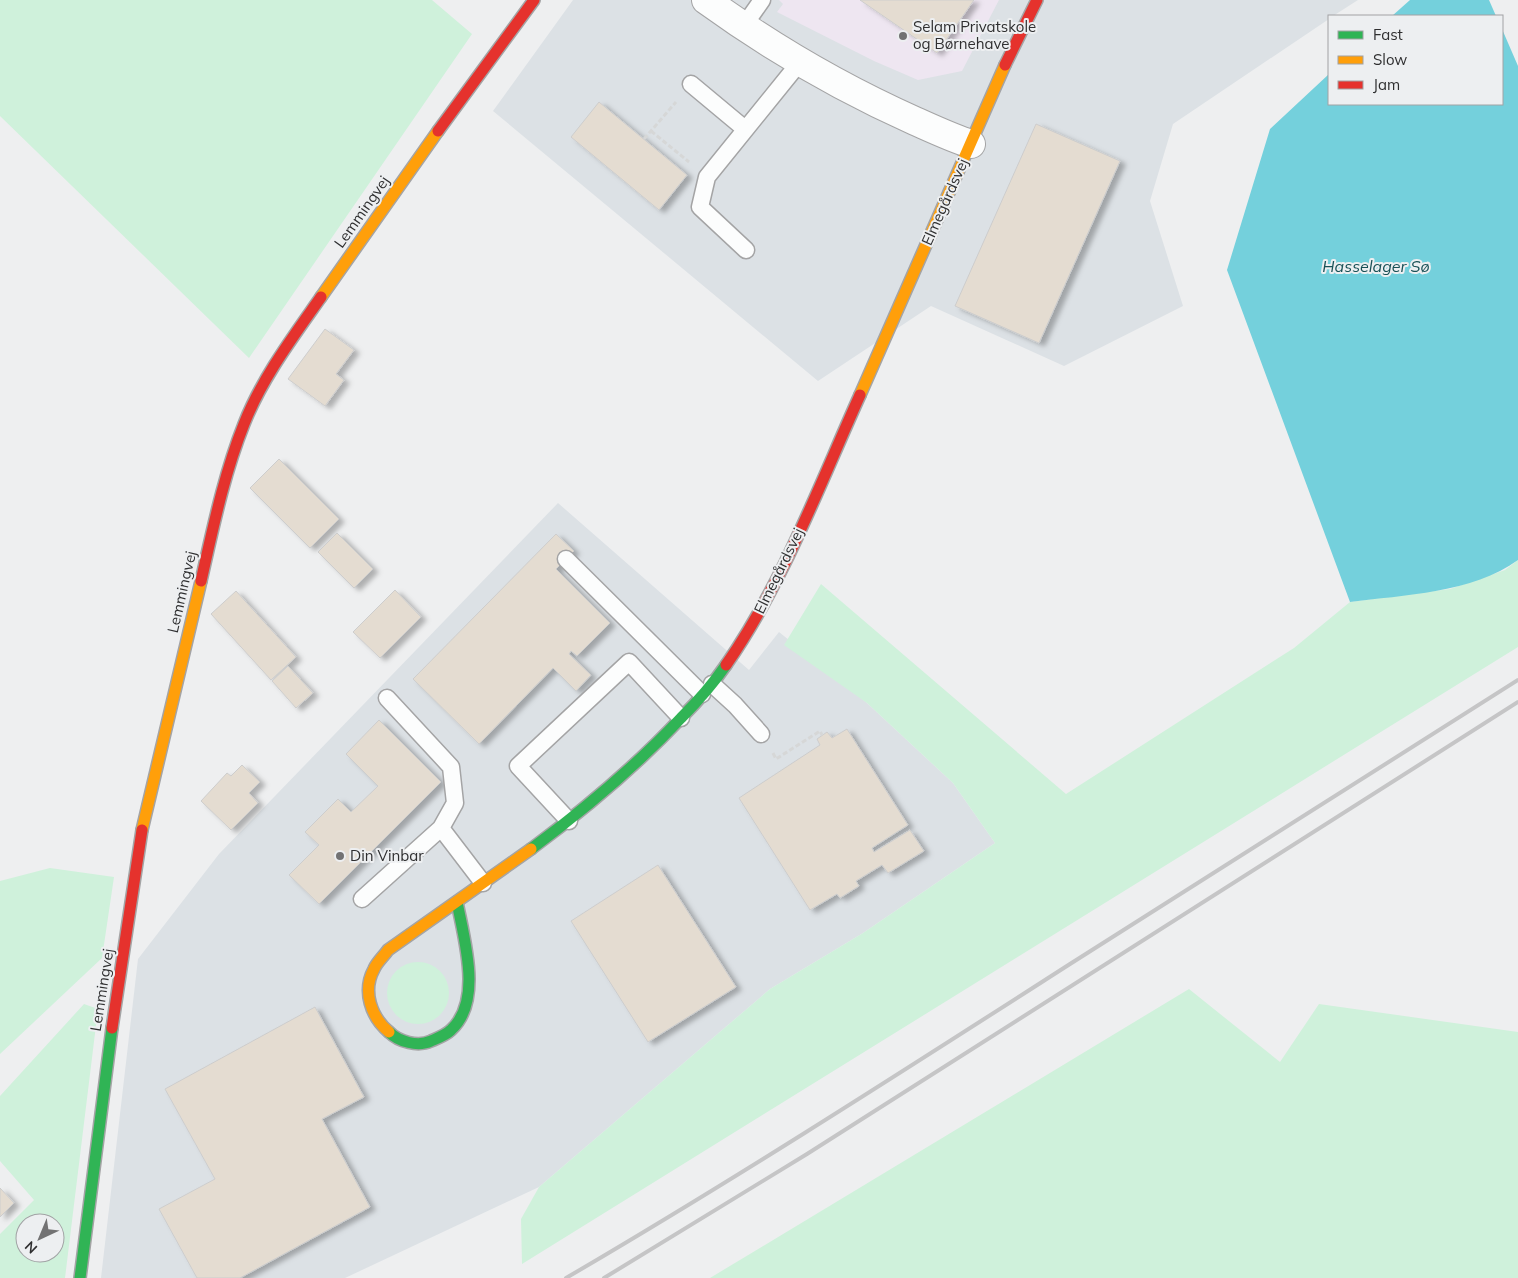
<svg xmlns="http://www.w3.org/2000/svg" width="1518" height="1278" viewBox="0 0 1518 1278" font-family="Mulish,sans-serif">
<defs>
<filter id="shadow"><feDropShadow dx="5.5" dy="3" stdDeviation="2.5" flood-color="#0004"/></filter>
</defs>
<rect width="100%" height="100%" fill="#eeeff0"/>
<path fill="#dce1e5" d="M573 0H1358L1333 16H1329V19L1173 124 1150 201 1183 306 1064 366 931 306 818 381 493 111Z
M558 503 749 670 779 632 867 703 953 783 995 843 863 933 770 989 539 1187 345 1278H101L138 959 219 854Z"/>
<path fill="#eee6f1" d="M779 0H999L962 71 918 80 874 61 777 12 783 4Z"/>
<path fill="#cff1db" fill-rule="evenodd" d="M0 0H432L472 34 249 358 0 116Z
M1518 560V647L522 1264 521 1219 539 1187 770 989 863 933 995 843 953 783 867 703 784 645 821 584 1066 794 1294 648 1350 602 1450 589 1505 570Z
M50 868 114 877 102 958 0 1054V881Z
M387 993a31 31 0 1 1 62 0a31 31 0 1 1-62 0Z
M1189 989 1280 1062 1319 1004 1518 1032V1278H710Z
M84 1004 98 1009 65 1278H0V1234L34 1200 0 1161V1096ZM25 1223H55V1253H25Z"/>
<path fill="#74d0dc" d="M1410 0H1489L1496 16H1392Z
M1502 29 1518 66V560C1473 593 1403 595 1350 602L1227 270 1270 129 1329 74V104H1502Z"/>
<path fill="#e4dcd1" stroke="#cdcdcd" filter="url(#shadow)" d="M860 0H974L937 53Z
M599 102 687 175 659 210 571 137Z
M1036 124 1120 161 1039 343 955 306Z
M325 329 354 350 336 374 344 380 325 406 288 379Z
M279 459 339 519 310 548 250 488Z
M337 533 373 569 354 588 318 552Z
M556 534 574 551 556 569 610 623 577 656 571 651 569 654 591 675 576 691 553 668 479 744 413 679Z
M395 590 421 617 380 658 353 632Z
M236 591 296 657 271 680 211 614Z
M288 666 313 693 296 708 272 681Z
M379 720 441 782 319 904 289 875 319 845 305 832 338 799 351 812 378 786 346 754Z
M847 729 908 825 872 848 874 852 910 830 924 851 888 873 882 865 856 881 859 886 840 898 837 894 810 910 739 798 820 745 817 739 827 732 832 738Z
M242 765 260 782 249 793 258 803 231 830 201 801 227 773 231 776Z
M658 865 736 987 648 1042 571 921Z
M315 1007 364 1097 322 1119 370 1207 240 1278H197L159 1209 215 1179 165 1089Z
M0 1188 14 1203 0 1217Z"/>
<g fill="none" stroke-linecap="round" stroke-linejoin="round">
<defs>
<path id="lane" d="M743 27 762 0
M691 84 745 129
M746 250 700 207 707 177 800 62
M566 559 702 694
M712 684 735 705 761 734
M569 821 518 766 629 662 681 718
M441 828 483 883
M362 899 441 828 455 803 451 767 387 698"/>
<path id="street" d="M706 0C771 47 841 88 915 121 933 129 952 138 971 144"/>
<path id="fast" d="M531 849C585 809 635 767 681 718 697 702 713 684 726 665
M389 1032C399 1042 418 1047 431 1041 438 1038 446 1035 451 1030 483 1001 464 939 457 902
M80 1278 112 1028"/>
<path id="slow" d="M321 297 438 131
M860 395 1005 65
M142 830 201 581
M389 1032C371 1017 362 991 374 969 377 962 384 956 388 950L531 849"/>
<path id="jam" d="M1005 65 1037 0
M438 131 534 0
M201 581C213 528 224 474 244 424 262 378 293 337 321 297
M726 665C783 583 819 486 860 395
M112 1028 142 830"/>
</defs>
<use href="#lane" stroke="#a4a4a5" stroke-width="19"/>
<use href="#street" stroke="#a4a4a5" stroke-width="30"/>
<use href="#fast" stroke="#a4a4a5" stroke-width="14"/>
<use href="#slow" stroke="#a4a4a5" stroke-width="14"/>
<use href="#jam" stroke="#a4a4a5" stroke-width="14"/>
<path stroke="#d6d7d7" stroke-width="3" stroke-dasharray="5 2.5" stroke-linecap="butt" d="M651 131 689 162
M644 139 676 102
M773 753 776 759 820 731 822 735"/>
<use href="#lane" stroke="#fcfdfd" stroke-width="16"/>
<use href="#street" stroke="#fcfdfd" stroke-width="28"/>
<use href="#fast" stroke="#30b455" stroke-width="11"/>
<use href="#slow" stroke="#ff9f0a" stroke-width="11"/>
<use href="#jam" stroke="#e5322d" stroke-width="11"/>
<path stroke="#c5c5c6" stroke-width="4" d="M566 1278C737 1178 903 1071 1070 964 1219 869 1368 774 1518 680
M604 1278 807 1154 1518 702"/>
</g>
<g fill="#727273" stroke="#edeff1" stroke-width="2">
<circle cx="903" cy="36" r="5"/>
<circle cx="340" cy="856" r="5"/>
</g>
<g text-anchor="middle" stroke-width="4" stroke-linejoin="round" paint-order="stroke">
<g font-size="15" fill="#2f2f30" stroke="#edeff1" text-anchor="start">
<text x="913" y="32">Selam Privatskole<tspan x="913" dy="17">og Børnehave</tspan></text>
<text x="350" y="861">Din Vinbar</text>
</g>
<g font-size="15" fill="#2f2f30" stroke="#edeff1">
<text transform="translate(945 202) rotate(-66)" y="5">Elmegårdsvej</text>
<text transform="translate(362 212) rotate(-55)" y="5">Lemmingvej</text>
<text transform="translate(779 571) rotate(-64)" y="5">Elmegårdsvej</text>
<text transform="translate(182 592) rotate(-77)" y="5">Lemmingvej</text>
<text transform="translate(102 990) rotate(-81)" y="5">Lemmingvej</text>
</g>
<g font-size="16" font-style="italic" fill="#185056" stroke="#edeff1">
<text x="1376" y="272">Hasselager Sø</text>
</g>
</g>
<rect x="1328" y="15" width="175" height="90" fill="#edeff1" stroke="#a1a2a4"/>
<rect x="1338" y="31" width="25" height="8" fill="#30b455" stroke="#a1a2a4"/>
<text x="1373" y="40" font-size="15" fill="#2f2f30">Fast</text>
<rect x="1338" y="56" width="25" height="8" fill="#ff9f0a" stroke="#a1a2a4"/>
<text x="1373" y="65" font-size="15" fill="#2f2f30">Slow</text>
<rect x="1338" y="81" width="25" height="8" fill="#e5322d" stroke="#a1a2a4"/>
<text x="1373" y="90" font-size="15" fill="#2f2f30">Jam</text>
<g transform="translate(40 1238) rotate(224)"><circle r="24" fill="#edeff1" stroke="#a1a2a4"/>
<path d="M0-4L9 19L0 12L-9 19Z" fill="#727273"/>
<text y="-8" font-size="14" font-weight="bold" text-anchor="middle" fill="#2f2f30">N</text>
</g>
</svg>
